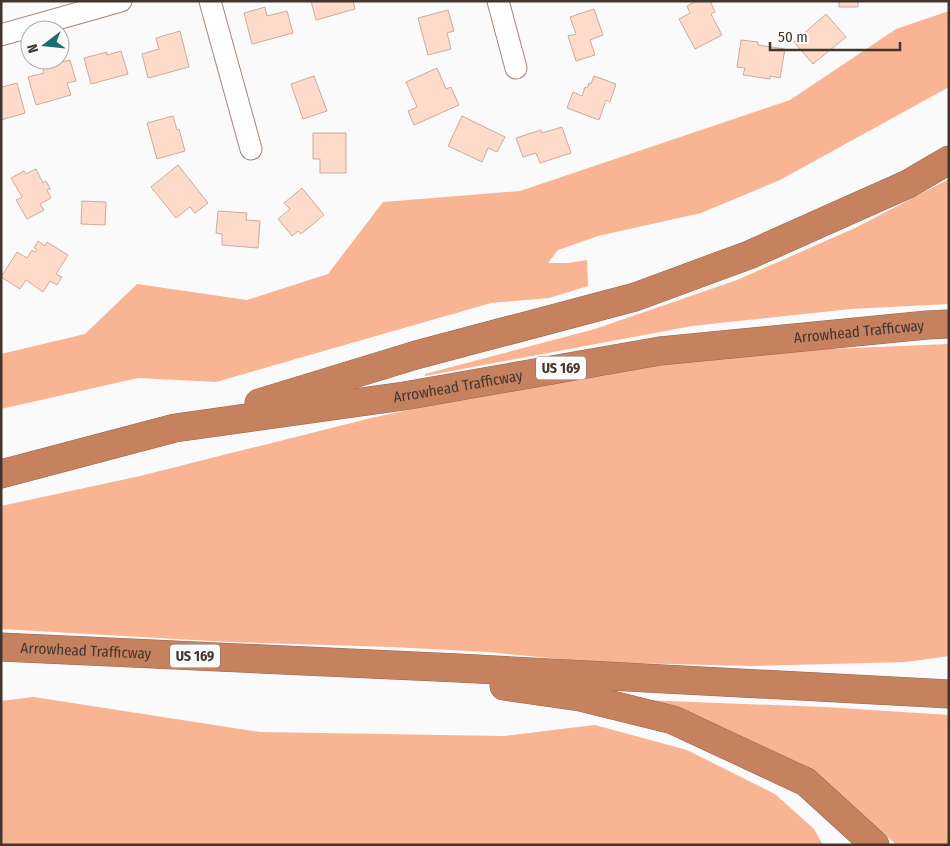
<svg xmlns="http://www.w3.org/2000/svg" width="950" height="846" viewBox="0 0 950 846" font-family="'Fira Sans Condensed',sans-serif">
<rect width="100%" height="100%" fill="#fafafa"/>
<path fill="#f9b494" d="M949 11V87L780 180 701 213 598 236 558 250 548 263H568L587 260 588 286 549 298 491 303 216 382 138 378 1 409V354L85 334 137 284 247 300 328 274 383 202 520 191 790 100 896 29Z
M949 179V304L851 309 692 326 425 376V374L595 329 737 280 855 228Z
M949 344V656L906 662 751 666 591 662 488 652 392 647 229 642 1 629V506L140 476 371 418 508 389 681 361 782 351Z
M34 697 260 732 504 736 595 725 687 750 775 794 814 829 823 845H1V701Z
M641 700 825 707 949 715V845H897L833 792Z"/>
<path fill="#fddac9" stroke="#cdab9b" d="M311 1H353L355 9 316 20Z
M696 1H710L715 12 711 14 722 35 695 49 679 19 690 13 687 6Z
M839 1H858V7H839Z
M265 7 267 16 287 11 293 33 252 44 244 13Z
M594 9 603 35 590 40 595 55 576 61 568 36 576 34 570 17Z
M448 10 454 31 447 33 451 49 428 55 418 18Z
M826 14 846 37 813 64 794 42Z
M180 31 189 67 148 78 142 54 159 49 156 38Z
M741 40 758 42V45L785 49 780 78 770 76V79L743 75 745 68 737 67Z
M121 51 128 74 91 84 84 58 107 52V55Z
M70 60 76 81 67 83 71 95 36 105 28 77 44 73 42 67Z
M437 68 446 89 451 87 459 105 414 125 408 111 417 107 406 82Z
M314 76 327 111 303 119 291 84Z
M594 76 616 84 610 102 606 100 599 120 567 108 573 92 582 96 585 87 587 88 589 83 591 84Z
M1 83 2 87 17 83 25 113 1 120Z
M173 116 177 130 179 129 185 151 157 159 147 123Z
M462 116 505 137 497 152 488 148 482 162 448 146Z
M562 127 571 153 540 163 536 153 523 157 516 138 541 130 542 133Z
M313 133H346V173H320V159H313Z
M178 165 208 203 195 213 190 207 176 218 151 187Z
M36 169 43 183 46 181 50 189 47 190 51 198 40 204 44 210 27 219 16 200 22 197 11 178 24 171 26 174Z
M302 188 324 215 301 234 298 231 292 236 278 219 290 209 284 203Z
M82 201 106 202 105 225 81 224Z
M218 211 247 213 246 220 260 221 258 248 222 245V234L216 233Z
M38 241 45 246 47 242 68 255 56 274 62 277 57 285 50 281 43 292 26 280 20 289 1 277 17 252 27 258 32 250 35 252 37 250 34 248Z"/>
<g fill="none" stroke-linecap="round" stroke-linejoin="round">
<defs>
<path id="street" d="M210 1 251 149
M498 1 516 68
M1 35 121 1"/>
<g id="highway">
<path d="M259 403 416 355 635 297 749 255 908 184 949 160"/>
<path id="s1" d="M1 474 175 428 404 396 660 351 927 325 949 324"/>
<path id="s2" d="M1 647 458 668 949 694"/>
<path d="M504 686 580 697 673 720 806 782 875 845"/>
</g>
</defs>
<use href="#street" stroke="#a68677" stroke-width="23"/>
<use href="#highway" stroke="#98664e" stroke-width="29"/>
<use href="#street" stroke="#fff" stroke-width="21"/>
<use href="#highway" stroke="#c6815f" stroke-width="28"/>
</g>
<g text-anchor="middle" stroke-width="5" stroke-linejoin="round" paint-order="stroke">
<g fill="#fafafa" stroke="#79706b" stroke-width="1">
<rect x="536" y="356.5" width="50" height="23" rx="4"/>
<rect x="170" y="644.5" width="50" height="23" rx="4"/>
</g>
<g font-size="14" font-weight="bold" fill="#42352e">
<text x="561" y="373">US 169</text>
<text x="195" y="661">US 169</text>
</g>
<g font-size="15" fill="#42352e" stroke="#fafafa">
<text dy="5" stroke="none"><textPath href="#s1" startOffset="871">Arrowhead Trafficway</textPath></text>
<text dy="5" stroke="none"><textPath href="#s1" startOffset="466">Arrowhead Trafficway</textPath></text>
<text dy="5" stroke="none"><textPath href="#s2" startOffset="85">Arrowhead Trafficway</textPath></text>
</g>
</g>
<rect width="950" height="846" fill="none" stroke="#42352e" stroke-width="5"/>
<g transform="translate(45 45) rotate(254)"><circle r="24" fill="#fafafa" stroke="#b0aba8"/>
<path d="M0-4L9 19L0 12L-9 19Z" fill="#206c6d"/>
<text y="-8" font-size="14" font-weight="bold" text-anchor="middle" fill="#42352e">N</text>
</g>
<path d="M770 42v8h130v-8" fill="none" stroke="#42352e" stroke-width="2.5"/>
<text x="778" y="42" font-size="15" fill="#42352e" stroke="#fafafa" stroke-width="4" paint-order="stroke">50 m</text>
</svg>
